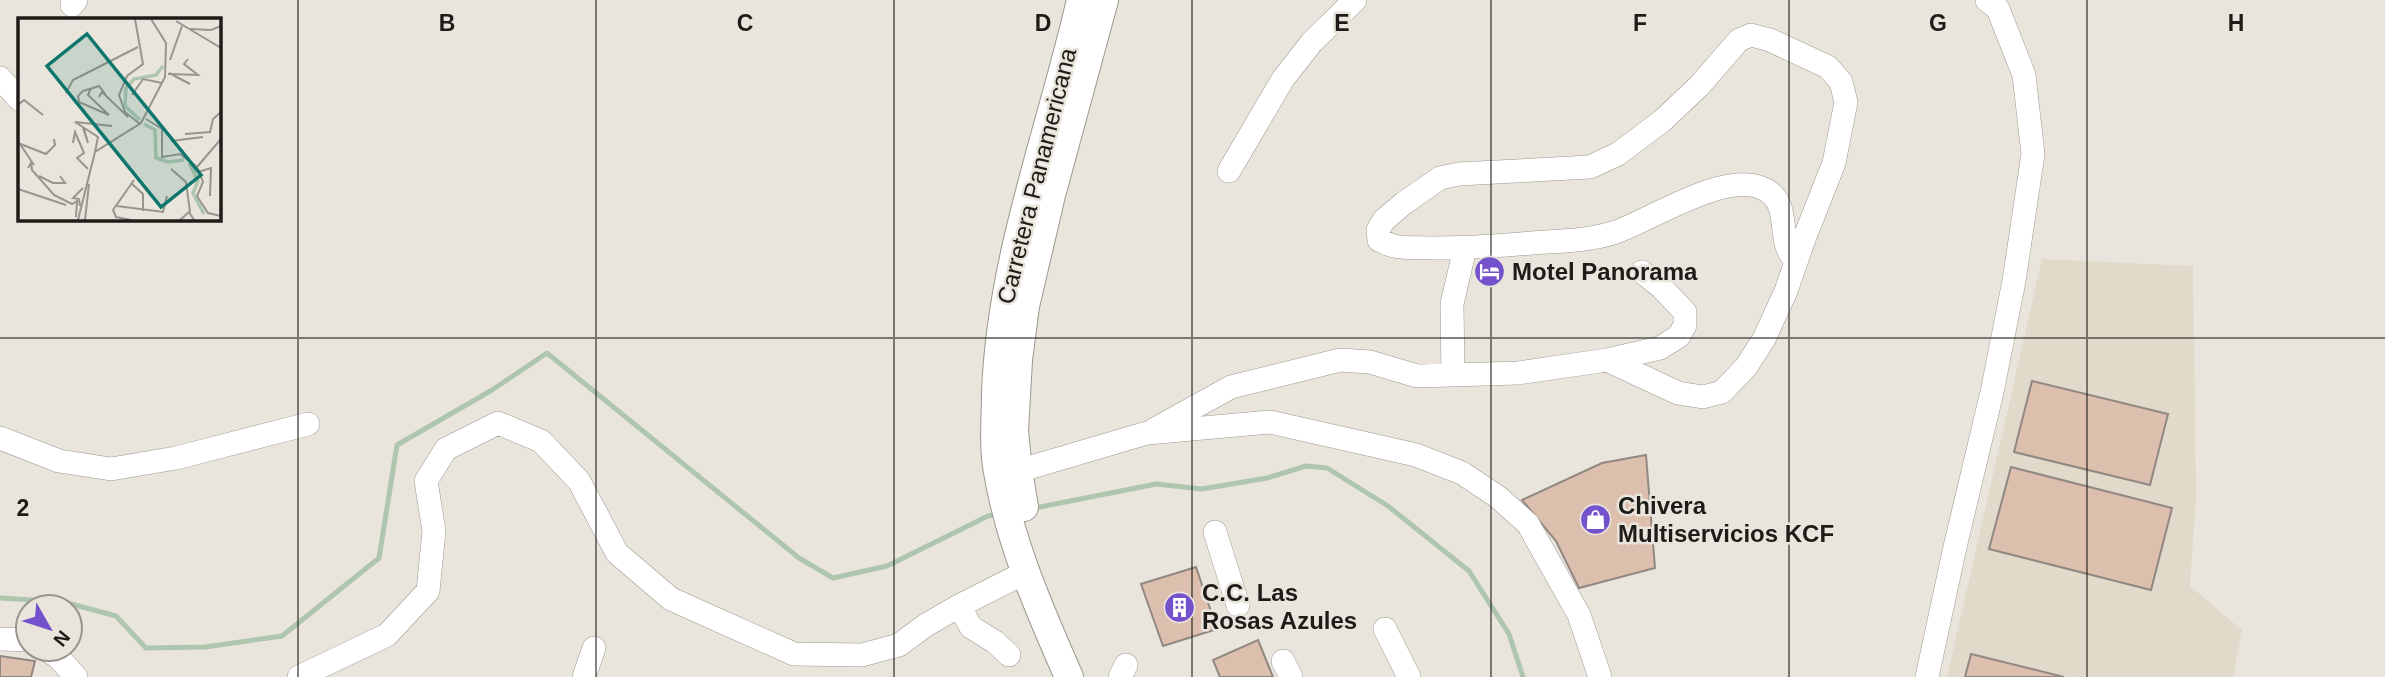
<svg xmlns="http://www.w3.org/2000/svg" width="2385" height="677" viewBox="0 0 2385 677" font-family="Arial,sans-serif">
<rect width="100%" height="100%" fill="#eae5dc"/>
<path fill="#e1d9c9" d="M2042 259 2193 266 2196 499 2190 586 2242 630 2233 677H1947Z"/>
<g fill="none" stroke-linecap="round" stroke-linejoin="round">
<path stroke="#afc6ae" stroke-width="5" d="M1030 509 1156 484 1202 489 1267 478 1306 466 1327 468 1388 506 1469 571 1509 634 1523 677
M0 598 64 602 116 616 146 648 205 647 282 636 379 558 397 445 492 390 547 353 799 558 833 578 887 566 988 516 1000 514"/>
</g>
<path fill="#ddbfad" stroke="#918883" stroke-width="2" d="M2032 381 2168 414 2150 485 2014 452Z
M1646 455 1655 568 1579 588 1556 541 1522 500 1602 463Z
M2011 467 2172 508 2151 590 1989 549Z
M1196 567 1217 629 1163 646 1141 584Z
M1258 640 1273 677H1220L1213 660Z
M1971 654 2064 677H1965Z
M0 656 35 661 31 677H0Z"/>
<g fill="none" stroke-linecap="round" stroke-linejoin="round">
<defs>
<path id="minor" d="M72 5 76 0
M0 78 19 99
M1229 171 1283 79 1312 42 1355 0
M1607 360 1678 393 1703 397 1722 392 1746 367 1764 339 1786 291 1804 239 1834 163 1846 102 1841 82 1828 67 1770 40 1751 35 1739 40 1699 86 1662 121 1618 154 1590 167 1459 174 1440 178 1404 203 1384 220 1378 230 1379 240C1384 242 1389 245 1394 246 1405 249 1419 247 1431 248 1465 248 1498 246 1532 243 1560 241 1589 241 1616 232 1653 219 1728 168 1766 190 1793 205 1775 243 1796 260
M1453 375 1452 304 1465 248
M1155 429 1231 387 1340 360 1370 362 1417 376 1518 373 1607 360 1660 348 1679 336 1685 325V312L1661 287 1642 272
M0 438 59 461 111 469 176 458 308 424
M1018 471 1147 433 1270 422 1416 455 1462 473 1498 497 1528 524 1579 615 1600 677
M1215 532 1238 605
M959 606 971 627 995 642 1009 655
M1385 629 1409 677
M0 639 28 640
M45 649 58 657 76 677
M1283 661 1291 677
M299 677 387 635 428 591 434 531 426 481 446 449 498 423 541 441 579 481 617 553 671 599 794 654 862 655 899 645 926 625 959 606 1026 572
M584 677 594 648
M1120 677 1126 665
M1927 677 1955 547 1992 392 2014 281 2033 154 2024 75 1998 9 1987 0"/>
<path id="major" d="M1024 507 1018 471 1014 431 1018 360 1025 306 1051 195 1104 0
M1069 677C1040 611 1010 543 998 472 993 446 996 419 996 393 1001 257 1051 131 1081 0"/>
</defs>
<use href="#minor" stroke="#9c9890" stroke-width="24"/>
<use href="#major" stroke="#9c9890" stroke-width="30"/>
<use href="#minor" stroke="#fff" stroke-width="23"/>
<use href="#major" stroke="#fff" stroke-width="28"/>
</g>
<path fill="none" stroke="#1d1c19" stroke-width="2" stroke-opacity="0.55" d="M298 0V677M596 0V677M894 0V677M1192 0V677M1491 0V677M1789 0V677M2087 0V677M0 338H2385"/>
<defs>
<symbol id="hotel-disc" viewBox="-11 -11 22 22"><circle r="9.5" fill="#7452cc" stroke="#eae5dc"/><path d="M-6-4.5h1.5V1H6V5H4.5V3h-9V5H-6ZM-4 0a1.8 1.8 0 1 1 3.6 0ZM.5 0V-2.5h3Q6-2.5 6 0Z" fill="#fff"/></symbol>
<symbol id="shop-disc" viewBox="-11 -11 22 22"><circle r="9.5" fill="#7452cc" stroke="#eae5dc"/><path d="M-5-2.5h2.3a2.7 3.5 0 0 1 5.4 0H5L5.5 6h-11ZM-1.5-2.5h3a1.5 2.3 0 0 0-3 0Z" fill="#fff"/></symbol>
<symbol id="building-disc" viewBox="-11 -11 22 22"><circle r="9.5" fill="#7452cc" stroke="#eae5dc"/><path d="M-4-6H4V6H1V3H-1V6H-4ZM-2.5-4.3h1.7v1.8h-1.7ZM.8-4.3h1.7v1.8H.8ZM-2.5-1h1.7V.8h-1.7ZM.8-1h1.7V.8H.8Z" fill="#fff"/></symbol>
</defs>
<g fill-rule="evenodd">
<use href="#hotel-disc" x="1472" y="254" width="35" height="35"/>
<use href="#shop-disc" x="1578" y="502" width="35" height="35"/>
<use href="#building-disc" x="1162" y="590" width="35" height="35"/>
</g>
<g text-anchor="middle" stroke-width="5" stroke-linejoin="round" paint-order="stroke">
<g font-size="24" fill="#1d1c19" stroke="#eae5dc">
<text transform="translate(1037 176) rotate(-76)" y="8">Carretera Panamericana</text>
</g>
<g font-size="24" font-weight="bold" fill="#1d1c19" stroke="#eae5dc" text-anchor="start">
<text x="1512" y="280">Motel Panorama</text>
<text x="1618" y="514">Chivera<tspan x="1618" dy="28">Multiservicios KCF</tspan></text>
<text x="1202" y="601">C.C. Las<tspan x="1202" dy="28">Rosas Azules</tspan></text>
</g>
</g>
<g transform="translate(18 18)">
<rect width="203" height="203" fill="#eae5dc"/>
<path fill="none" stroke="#afc6ae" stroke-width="3.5" d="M122 102 107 88 108 70 116 61 138 57 145 48M126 106 137 112 138 140 150 144 166 142M171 145 180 163 175 175 186 196"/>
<path fill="none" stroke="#98958e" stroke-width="2" d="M117 1 125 46 109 58 101 77 107 94 122 106M158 3 203 30M172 11 193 12 203 8M152 42 164 8M151 55 172 66M150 56 180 57 166 46 170 41M73 70 70 77 91 97 61 84 60 78 65 73 75 70 81 68 88 77M48 75 55 62 120 29M114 77 125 61 144 65M81 79 84 74 110 99M0 87 6 82 25 97M128 101 144 111V139L162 136 179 149 185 164 179 178 190 195 203 198M65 110 70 125 66 111M167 116 192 114 195 101 203 94M153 123 185 119M0 125 28 136 37 127 36 121M55 125 57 114 66 135 59 140 70 151M2 126 16 147M77 134 80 119 57 104 94 108M179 149 203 121M10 150 13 145 14 152 36 177 54 186 59 183 58 199M153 151 168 164 172 194M180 154 193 150 192 178M21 158 35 165H47L42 158M114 166 125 176V193M0 171 48 187M62 188 61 181 55 180 65 170M99 188 145 194 149 178M60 202 77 134 123 105 147 59 148 25 133 1M67 202 71 166M113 202 98 199 95 192 116 162M162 202 171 194 176 202"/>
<path fill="#0f766e" fill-opacity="0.15" stroke="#0f766e" stroke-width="3.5" d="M69 16 183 157 143 189 29 48Z"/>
<rect width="203" height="203" fill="none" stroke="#1d1c19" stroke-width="3.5"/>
</g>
<g font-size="23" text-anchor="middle" font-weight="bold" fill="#1d1c19" stroke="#eae5dc" stroke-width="5" stroke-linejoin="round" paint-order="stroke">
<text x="447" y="31">B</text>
<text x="745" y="31">C</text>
<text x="1043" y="31">D</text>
<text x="1342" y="31">E</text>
<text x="1640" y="31">F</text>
<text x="1938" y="31">G</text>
<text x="2236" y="31">H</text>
<text x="23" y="516">2</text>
</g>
<g transform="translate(49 628) rotate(129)"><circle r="33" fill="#eae5dc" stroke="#98958e" stroke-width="2"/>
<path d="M0-5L12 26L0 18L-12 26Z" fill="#7452cc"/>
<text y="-10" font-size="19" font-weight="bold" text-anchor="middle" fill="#1d1c19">N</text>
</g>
</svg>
